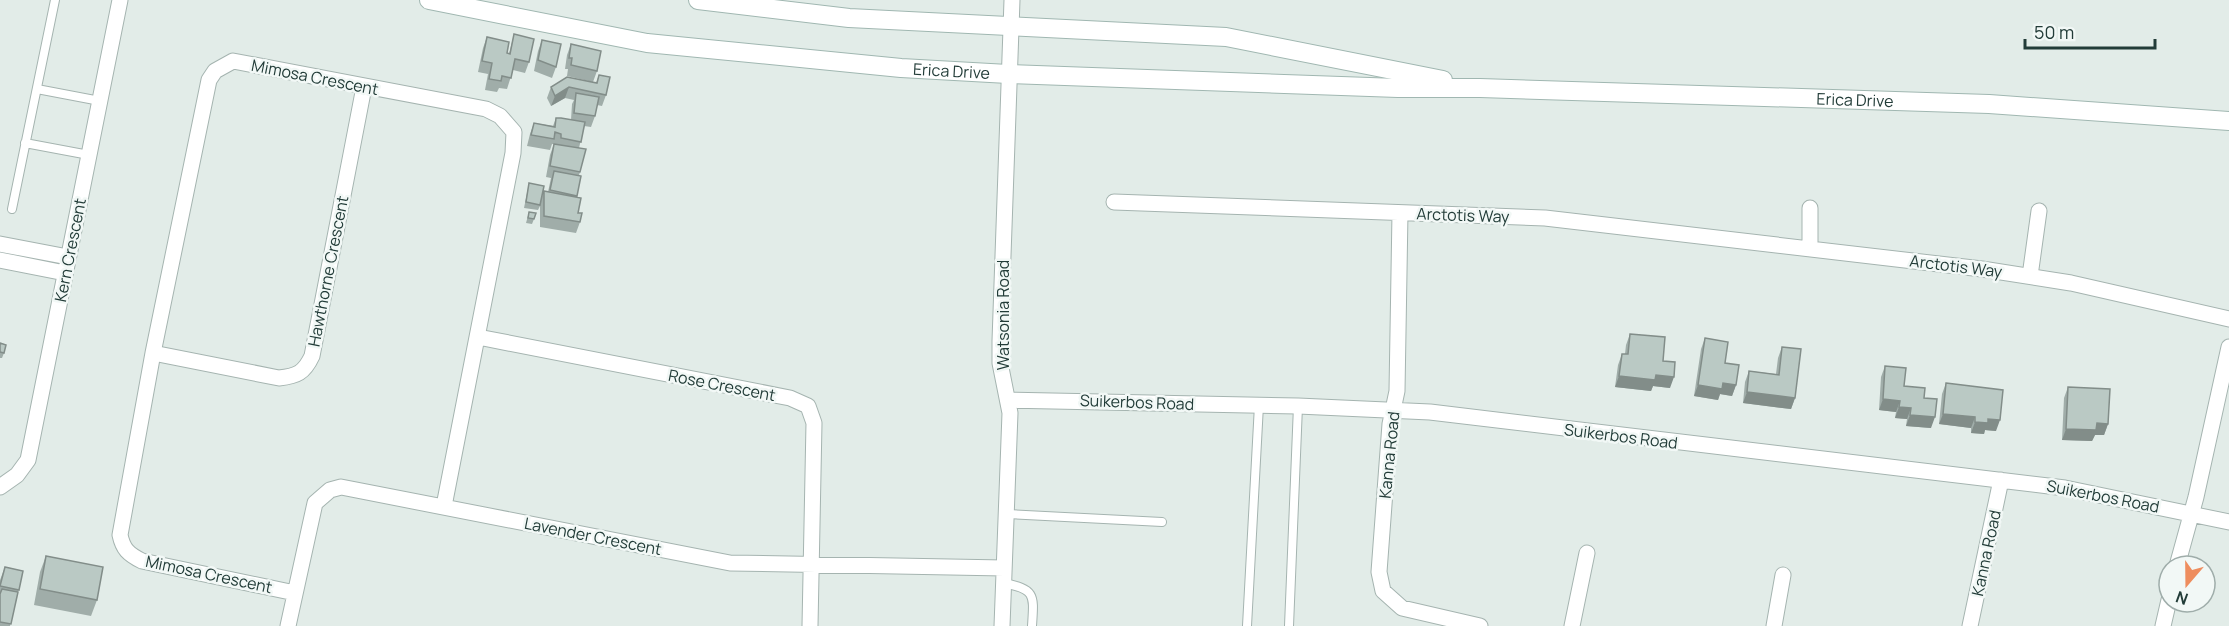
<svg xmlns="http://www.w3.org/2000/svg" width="2229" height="626" viewBox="0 0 2229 626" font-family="Manrope,sans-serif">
<rect width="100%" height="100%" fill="#e2ece8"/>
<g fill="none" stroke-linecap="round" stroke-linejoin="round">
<defs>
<path id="lane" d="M37 89 100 101
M25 143 89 155
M12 209 55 0
M1007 514 1162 522
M1003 583C1036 589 1034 595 1032 626
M1247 626 1259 405
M1289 626 1298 406"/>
<path id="street" d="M1114 202 1545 218 1982 269 2071 283 2229 319
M1810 208V249
M1400 213 1397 391 1390 424 1379 572 1383 591 1402 608 1480 626
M0 244 68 257
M0 260 65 273
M2030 276 2039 211
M478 337 790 398 808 406 814 423 810 626
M153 353 279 378C297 376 304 373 312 356L364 87
M1009 400 1298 406 1430 412 2065 488 2229 522
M0 487 17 475 28 460 120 0
M2177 566 2196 497 2229 347
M295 593 142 561C128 554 123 549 120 535L153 353 209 80 215 71 233 61 486 109 500 116 514 132 513 153 444 506
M288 626 315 503 330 490 341 487 730 563 1004 568
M1002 626 1010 413 1000 363V341L1012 0
M1572 626 1587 553
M1774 626 1783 575
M1970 626 2001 480
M2163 626 2169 600"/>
<g id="secondary">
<path id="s1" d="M429 0 647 43 901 68 1008 74 1398 88H1480L1989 104 2229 121"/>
<path d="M698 0 849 18 1226 37 1443 80"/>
</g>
</defs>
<use href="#lane" stroke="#a5b4b0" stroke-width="10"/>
<use href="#street" stroke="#a5b4b0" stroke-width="17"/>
<use href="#secondary" stroke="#a0b7b1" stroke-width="20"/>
<use href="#lane" stroke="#fff" stroke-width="8"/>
<use href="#street" stroke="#fff" stroke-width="15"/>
<use href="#secondary" stroke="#fff" stroke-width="18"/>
</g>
<path fill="#a0ada9" d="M514 34 529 62 525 73 513 70 507 89 499 88 497 92 485 90 488 74 478 72 483 48 487 37 507 53 509 54Z
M542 40 556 67 552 78 534 71 538 51Z
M571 44 597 71 593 82 567 76 568 69H565L567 55Z
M599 75 606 95 602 106 597 105 595 116 591 127 584 126 579 148 580 172 579 175 581 176 576 198 578 213 580 222 576 233 540 227V206L538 210 524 208 529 183 541 198 544 191 548 192 551 178 546 177 550 155 554 144H552L550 150 527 146 530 134 534 123 553 126 556 118 571 120 572 104 574 100 565 98 551 106 547 98 551 87 596 83Z
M529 212 534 219 532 224 526 223Z
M1630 334 1663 361 1670 388 1653 386 1651 391 1615 387 1618 365 1622 354H1625L1626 345Z
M1705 338 1725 363 1736 385 1732 396 1720 394 1718 400 1694 396 1701 349Z
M0 343 4 353 2 358H0Z
M1782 347 1795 398 1791 409 1743 403 1745 382 1749 371 1776 374 1778 358Z
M1885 366 1904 386 1924 398 1931 428 1906 426 1907 419 1895 418 1896 412 1879 410 1881 377Z
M1946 383 1996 431 1985 430 1984 434 1971 433V428L1939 424 1942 394Z
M2068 387 2108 424 2104 435H2095L2092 441 2062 440 2064 398Z
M46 556 97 600 91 616 34 605 40 572Z
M5 567 23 571 10 626H0V580Z"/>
<path fill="#828d89" d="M569 87 565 98 551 106 555 96Z
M1656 375 1674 377 1670 388 1653 386 1651 391 1615 387 1619 376Z
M1723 383 1736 385 1732 396 1720 394 1718 400 1694 396 1698 385Z
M1747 392 1795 398 1791 409 1743 403Z
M1883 399 1900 401 1896 412 1879 410Z
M1899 407 1911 408 1907 419 1895 418Z
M1943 414 1975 417 1971 428 1939 424Z
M1910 415 1935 417 1931 428 1906 426Z
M1988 419 2000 420 1996 431 1985 430 1984 434 1971 433 1975 422Z
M2097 423 2108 424 2104 435H2095L2092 441 2062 440 2066 429Z"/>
<path fill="#bac9c4" stroke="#828d89" stroke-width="1.5" d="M514 34 534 39 529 62 515 59 511 78 502 76 501 81 489 79 492 63 482 61 487 37 509 42 507 53 510 54Z
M542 40 561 44 556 67 538 60Z
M571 44 601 51 597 71 571 65 572 58H569Z
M599 75 610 77 606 95 569 87 555 96 551 87 567 77 597 83Z
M576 93 599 97 595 116 574 113Z
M556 118H561L585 122 581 142 561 138V134L555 132 554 139 531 135 534 123 555 127Z
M554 144 586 149 580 172 550 166Z
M554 171 581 176 577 196 550 190Z
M529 183 544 186 540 205 526 202Z
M544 191 581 198 578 213H582L580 222 544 216Z
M529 212 536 213 534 219 528 218Z
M1630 334 1665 337 1663 361 1675 362 1674 377 1656 375 1655 380 1619 376 1622 354H1628Z
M1705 338 1728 342 1725 363 1739 365 1736 385 1723 383 1722 389 1698 385Z
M0 343 6 345 4 353 0 352Z
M1782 347 1801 349 1795 398 1747 392 1749 371 1779 375Z
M1885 366 1906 368 1904 386 1925 388 1924 398 1937 399 1935 417 1910 415 1911 408 1899 407 1900 401 1883 399Z
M1946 383 2003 390 2000 420 1988 419V423L1975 422V417L1943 414Z
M2068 387 2110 389 2108 424 2097 423 2096 430 2066 429Z
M46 556 103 567 97 600 40 589Z
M5 567 23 571 19 590 0 586Z
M2 589 18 592 11 624 0 622V594Z"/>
<g text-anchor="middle" stroke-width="5" stroke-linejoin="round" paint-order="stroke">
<g font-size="16" fill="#223c38" stroke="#f2f8f6">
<text dy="6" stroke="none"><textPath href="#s1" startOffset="528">Erica Drive</textPath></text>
<text transform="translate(315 77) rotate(11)" y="6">Mimosa Crescent</text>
<text dy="6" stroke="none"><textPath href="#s1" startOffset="1432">Erica Drive</textPath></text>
<text transform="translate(1463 215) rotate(2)" y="6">Arctotis Way</text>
<text transform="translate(70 250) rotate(-79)" y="6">Kern Crescent</text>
<text transform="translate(1956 266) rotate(7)" y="6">Arctotis Way</text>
<text transform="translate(328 271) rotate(-79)" y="6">Hawthorne Crescent</text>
<text transform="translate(1003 315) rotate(-90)" y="6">Watsonia Road</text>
<text transform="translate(722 385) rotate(11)" y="6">Rose Crescent</text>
<text transform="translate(1137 402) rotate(2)" y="6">Suikerbos Road</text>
<text transform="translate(1621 436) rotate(7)" y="6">Suikerbos Road</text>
<text transform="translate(1389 455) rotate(-84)" y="6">Kanna Road</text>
<text transform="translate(2103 496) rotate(11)" y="6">Suikerbos Road</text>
<text transform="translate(593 536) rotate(11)" y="6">Lavender Crescent</text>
<text transform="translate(1986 553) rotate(-78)" y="6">Kanna Road</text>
<text transform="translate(209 574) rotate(12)" y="6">Mimosa Crescent</text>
</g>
</g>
<g transform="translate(2187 584) rotate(200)"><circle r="28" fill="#f2f8f6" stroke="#9fadaa" stroke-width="1.5"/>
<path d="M0-4.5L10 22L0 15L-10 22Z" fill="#ee8d5e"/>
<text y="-9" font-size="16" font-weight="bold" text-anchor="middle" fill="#223c38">N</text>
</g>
<path d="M2025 39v9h130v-9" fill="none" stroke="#223c38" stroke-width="3"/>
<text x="2034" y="39" font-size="18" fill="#223c38" stroke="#f2f8f6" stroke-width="4.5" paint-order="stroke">50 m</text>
</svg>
